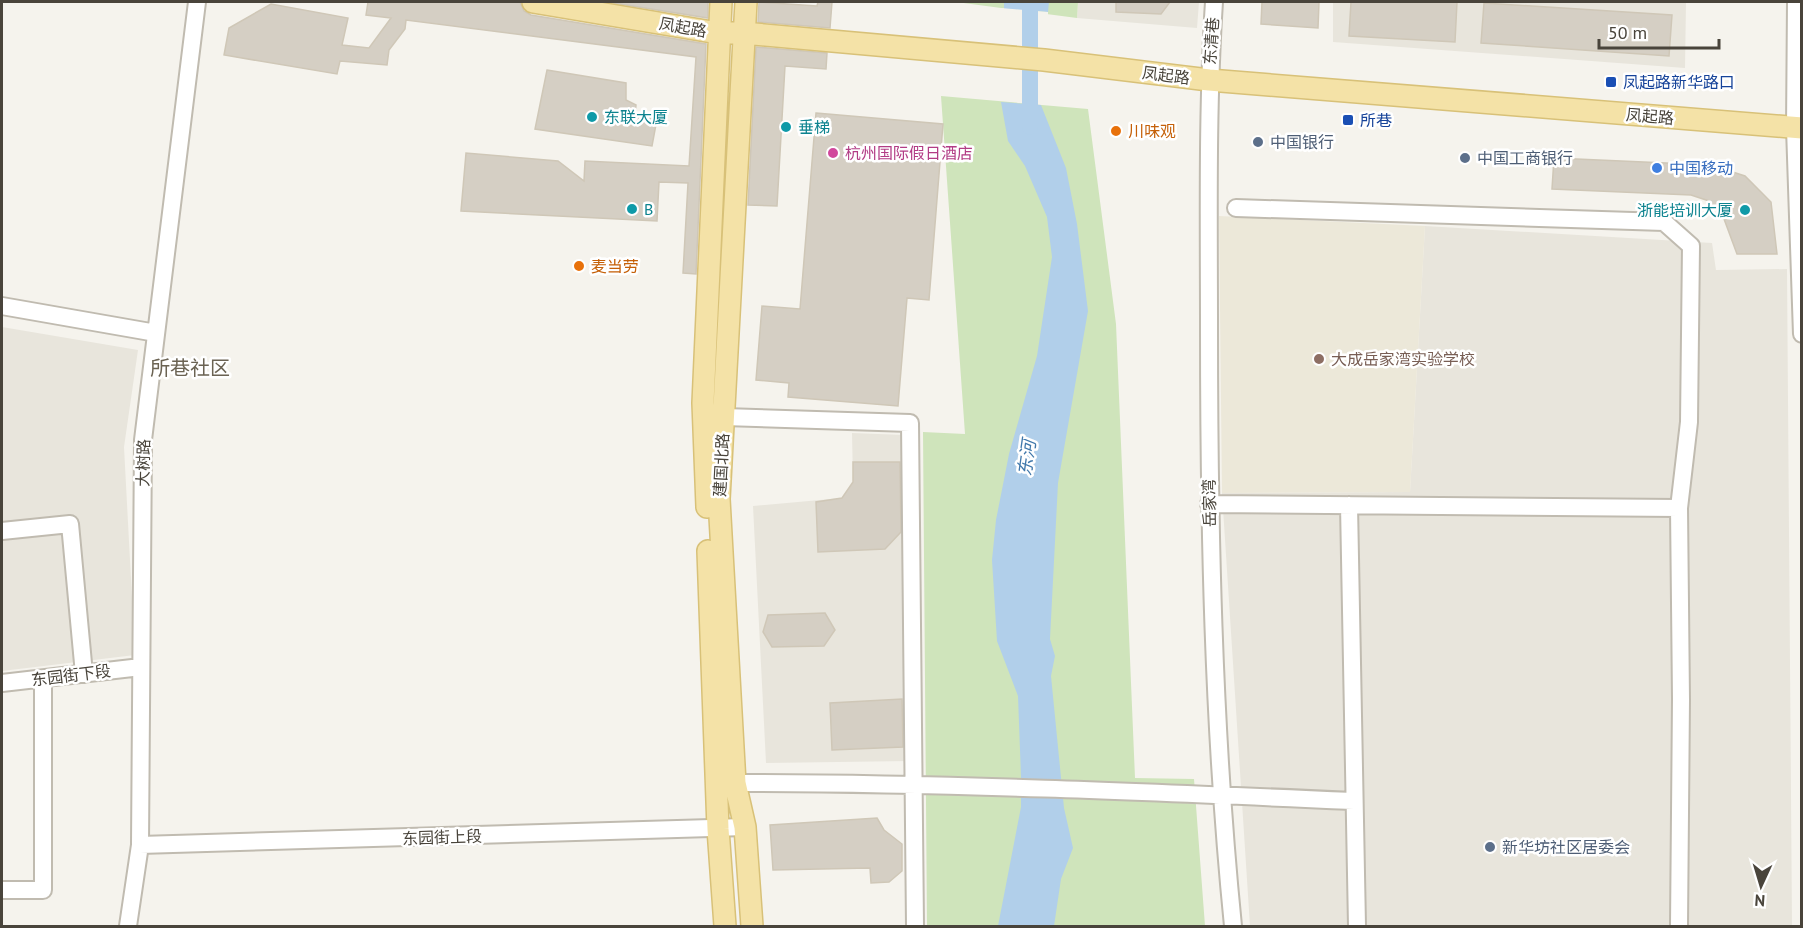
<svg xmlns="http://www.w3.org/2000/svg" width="1803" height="928" viewBox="0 0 1803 928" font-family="'PT Sans','Noto Sans SC',sans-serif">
<rect width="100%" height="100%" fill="#f5f3ed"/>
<path fill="#e8e5dc" d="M1078 2H1199L1197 28 1077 18Z
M1333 2H1686L1685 68 1333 42Z
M1425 226 1712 243 1716 270 1787 269 1792 926H1250L1222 493 1410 492Z
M2 327 138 350 124 447 135 655 2 671Z
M852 433 904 435 910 761 766 763 753 506 842 498 853 482Z"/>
<path fill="#ece8d9" d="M1219 216 1425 226 1410 492 1222 493Z"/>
<path fill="#cfe4bb" d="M956 2H1078L1077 18Z
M941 96 1088 109 1116 324 1135 778 1194 779 1205 926H927L923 432 965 434Z"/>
<path fill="#b1cfea" d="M1004 2H1049L1048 12 1004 9Z
M1001 102 1041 105 1066 168 1077 224 1088 311 1058 483 1050 639 1055 656 1051 676 1064 808 1073 848 1061 879 1054 926H998L1021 807V777L1018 696 997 641 992 560 996 520 1009 454 1037 356 1052 257 1047 217 1025 166 1008 141Z"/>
<path fill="#f5f3ed" d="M1001 8 1048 12V15L1003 12Z"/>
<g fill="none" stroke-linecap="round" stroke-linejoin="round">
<path stroke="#b1cfea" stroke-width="16" d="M1030 2V127"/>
</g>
<path fill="#d5cfc4" stroke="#cfc7b7" stroke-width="1.5" d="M368 2H520L524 11 531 15 706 44 696 274 683 273 688 183 659 182 657 221 461 211 466 153 558 161 584 181 585 161 689 166 696 57 406 20 405 29 389 50 387 65 340 61 337 74 224 55 229 28 271 4 348 18 342 45 369 48 391 18 366 15Z
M607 2H708V18Z
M759 2 817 6 818 2H832L830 28 758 22Z
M1116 2H1170L1161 14 1116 12Z
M1262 2H1319L1318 28 1261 24Z
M1351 2H1457L1455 42 1349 36Z
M1484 3 1672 15 1669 56 1481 43Z
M756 47 827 53 826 69 785 66 777 206 748 205Z
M547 70 626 83V100L636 105 635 115 657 119 652 146 535 129Z
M816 113 943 124 929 300 907 298 898 406 788 397 789 383 756 380 762 306 800 309Z
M1554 158 1711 165 1745 176 1771 202 1777 254H1737L1724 219 1709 201 1691 195 1552 189Z
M853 462H900L901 532 885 549 818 552 816 502 842 498 853 482Z
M825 613 835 630 824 646 772 647 763 632 768 615Z
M902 699 903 747 832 750 830 703Z
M877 818 884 830 902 844V871L889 882 871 883 870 868 773 870 770 825Z"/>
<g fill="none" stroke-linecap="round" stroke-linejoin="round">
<defs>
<path id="minor" d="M1214 2C1207 110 1209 218 1209 327 1209 527 1213 727 1233 926
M1796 2 1795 128 1802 334
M1236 208 1664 222 1691 246 1689 422 1679 508 1681 699 1679 926
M2 306 156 333
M724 417 910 423 915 926
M1209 504 1679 508
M1349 505 1357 926
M2 531 70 524 84 674
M2 683 141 667
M735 783C942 783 1148 792 1354 801
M140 845 745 827
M2 890H43V679
M128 926 140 845 143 440 197 2"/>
<path id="major" d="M533 2 718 33H743L1044 60 1209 80 1802 128
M746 2 719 499 735 783 745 827 752 926
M707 507 703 403 721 2
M708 551 718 829 725 926"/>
</defs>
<use href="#minor" stroke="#c0bbb0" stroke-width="20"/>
<use href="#major" stroke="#d8c178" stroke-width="24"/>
<use href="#minor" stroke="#fff" stroke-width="16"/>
<use href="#major" stroke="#f4e2a7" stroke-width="21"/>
</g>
<g fill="#1a4fb4" stroke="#fff" stroke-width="2">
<rect x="1605" y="76" width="12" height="12" rx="3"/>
<rect x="1342" y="114" width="12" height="12" rx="3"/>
</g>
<g fill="#0f9aa8" stroke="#fff" stroke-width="2">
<circle cx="592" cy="117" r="6"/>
<circle cx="786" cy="127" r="6"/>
<circle cx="632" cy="209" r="6"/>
<circle cx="1745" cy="210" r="6"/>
</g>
<g fill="#e8710a" stroke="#fff" stroke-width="2">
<circle cx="1116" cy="131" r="6"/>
<circle cx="579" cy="266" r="6"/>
</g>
<g fill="#5c6f8a" stroke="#fff" stroke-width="2">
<circle cx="1258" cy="142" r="6"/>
<circle cx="1465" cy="158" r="6"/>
<circle cx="1490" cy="847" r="6"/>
</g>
<circle fill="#d1479c" stroke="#fff" stroke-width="2" cx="833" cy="153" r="6"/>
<circle fill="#3f7fe0" stroke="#fff" stroke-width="2" cx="1657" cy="168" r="6"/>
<circle fill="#8d6e63" stroke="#fff" stroke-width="2" cx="1319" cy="359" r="6"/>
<g text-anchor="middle" stroke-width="5" stroke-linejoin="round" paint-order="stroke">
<g font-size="16" fill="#49443b" stroke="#fff">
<text transform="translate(683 27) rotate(10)" y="6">凤起路</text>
<text transform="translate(1211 41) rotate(-86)" y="6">东清巷</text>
<text transform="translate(1166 75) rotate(7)" y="6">凤起路</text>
<text transform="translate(1650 116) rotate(5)" y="6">凤起路</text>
<text transform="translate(143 463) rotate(-89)" y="6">大树路</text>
<text transform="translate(721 465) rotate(-87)" y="6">建国北路</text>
<text transform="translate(1209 503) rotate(-91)" y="6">岳家湾</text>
<text transform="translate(71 675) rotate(-7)" y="6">东园街下段</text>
<text transform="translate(442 837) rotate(-2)" y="6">东园街上段</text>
</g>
<g font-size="16" fill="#164399" stroke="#fff" text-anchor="start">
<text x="1623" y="88">凤起路新华路口</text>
<text x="1360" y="126">所巷</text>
</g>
<g font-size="16" fill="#0d838f" stroke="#fff" text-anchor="start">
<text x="604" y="123">东联大厦</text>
<text x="798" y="133">垂梯</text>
<text x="644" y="215">B</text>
<text x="1733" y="216" text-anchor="end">浙能培训大厦</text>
</g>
<g font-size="16" fill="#c56008" stroke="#fff" text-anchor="start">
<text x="1128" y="137">川味观</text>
<text x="591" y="272">麦当劳</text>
</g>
<g font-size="16" fill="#4e5e75" stroke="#fff" text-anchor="start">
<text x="1270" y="148">中国银行</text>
<text x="1477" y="164">中国工商银行</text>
<text x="1502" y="853">新华坊社区居委会</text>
</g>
<g font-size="16" fill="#b23c85" stroke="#fff" text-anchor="start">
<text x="845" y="159">杭州国际假日酒店</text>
</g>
<g font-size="16" fill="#366cbe" stroke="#fff" text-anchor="start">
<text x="1669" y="174">中国移动</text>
</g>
<g font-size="16" fill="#785e54" stroke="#fff" text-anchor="start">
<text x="1331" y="365">大成岳家湾实验学校</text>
</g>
<g font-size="18" font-style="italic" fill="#3f77aa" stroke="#fff">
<text transform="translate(1027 458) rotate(-82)" y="6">东河</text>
</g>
<g font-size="20" fill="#6b6353" stroke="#fff">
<text x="190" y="375">所巷社区</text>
</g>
</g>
<rect width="1803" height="928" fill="none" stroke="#49443b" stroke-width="6"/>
<g transform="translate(1761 886) rotate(184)" stroke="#ffffff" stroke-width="4.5" paint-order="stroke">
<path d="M0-4.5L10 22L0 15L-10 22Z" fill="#49443b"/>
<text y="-9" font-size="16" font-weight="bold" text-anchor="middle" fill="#49443b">N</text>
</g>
<path d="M1599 39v9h120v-9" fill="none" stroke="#49443b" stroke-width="3"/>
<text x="1608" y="39" font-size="18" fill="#49443b" stroke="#ffffff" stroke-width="4.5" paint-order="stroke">50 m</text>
</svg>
